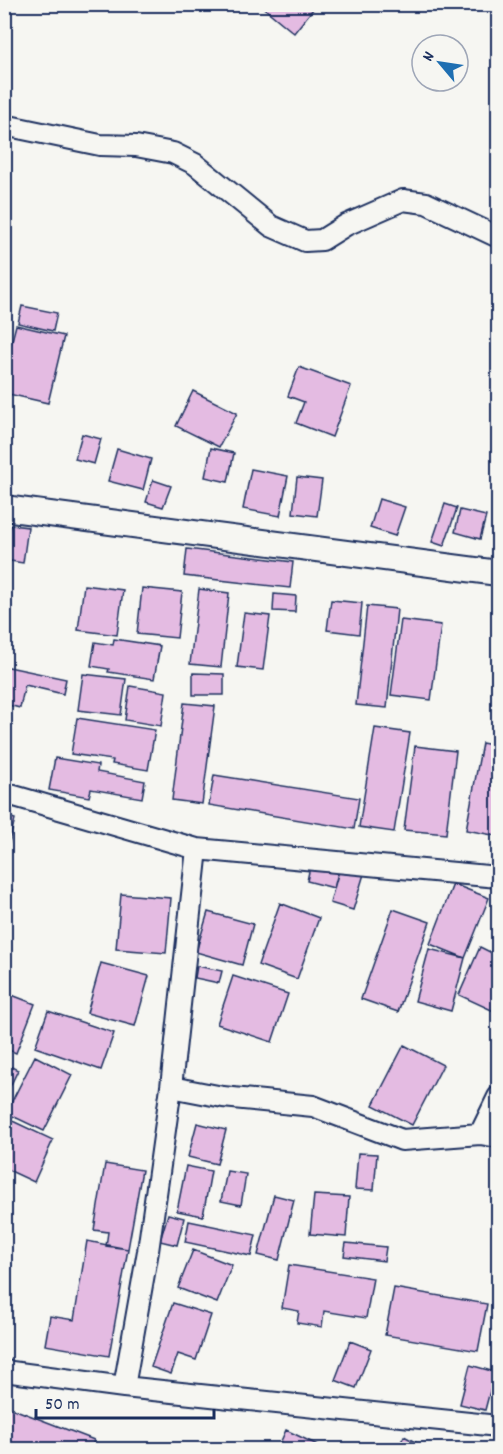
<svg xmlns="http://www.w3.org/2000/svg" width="503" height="1454" viewBox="0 0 503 1454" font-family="Dekko,sans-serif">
<rect width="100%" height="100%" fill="#f6f6f2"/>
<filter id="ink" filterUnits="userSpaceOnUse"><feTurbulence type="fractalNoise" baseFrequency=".0167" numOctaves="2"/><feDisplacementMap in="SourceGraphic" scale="12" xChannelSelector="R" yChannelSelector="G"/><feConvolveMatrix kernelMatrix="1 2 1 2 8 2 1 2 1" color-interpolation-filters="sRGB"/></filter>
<g filter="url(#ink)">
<path fill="#e4bbe2" stroke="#1b2f5e" stroke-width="1.5" d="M259 4H317L294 33Z
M22 306 57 313 53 331 18 323Z
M16 325 64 336 48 403 4 393V371Z
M299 367 351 386 332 437 296 423 304 402 288 396Z
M193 391 237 413 219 447 176 426Z
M82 434 101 439 94 464 75 459Z
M211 448 234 453 228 482 205 477Z
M117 449 151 459 143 490 108 481Z
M251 469 288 476 280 516 243 509Z
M297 477 322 480 317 516 293 513Z
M153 480 171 486 163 507 146 502Z
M379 499 405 507 395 536 370 528Z
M445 504 457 508 444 546 432 542Z
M460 510 486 516 480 539 455 532Z
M11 525 28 527 23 563 4 560V533H9Z
M187 549 293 562 290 588 184 576Z
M84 585 123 590 117 635 78 630Z
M142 588 182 592 177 638 137 634Z
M199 589 229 593 221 667 190 664Z
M274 594 296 596 295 612 273 611Z
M331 600 362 603 359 634 327 630Z
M367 606 397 609 387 708 356 705Z
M244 613 270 616 263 670 237 667Z
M401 620 441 625 431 700 391 695Z
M114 639 160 646 154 679 108 672 109 669 91 666 95 642 113 645Z
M4 666 66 679 63 694 25 685 20 708 4 704Z
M193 673 224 674V695H193Z
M83 674 126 679 121 715 78 710Z
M130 686 166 692 161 726 125 720Z
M184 703 215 706 202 804 172 800Z
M77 718 155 730 148 770 112 764 113 760 71 754Z
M375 728 410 733 394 832 359 827Z
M482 743 498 746V836L466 830Z
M415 746 456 751 446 834 404 830Z
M55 758 98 765 97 772 145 781 142 798 91 789 89 797 49 790Z
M214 775 359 798 354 829 209 805Z
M4 816 15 819 4 861Z
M311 862 339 869 334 888 307 881Z
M340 867 364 874 353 910 330 903Z
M453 884 489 898 465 958 430 944Z
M4 887 12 890 4 914Z
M121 894 171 898 166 953 116 949Z
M280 903 319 918 297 979 258 965Z
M393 909 430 922 398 1012 361 999Z
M208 912 253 924 242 965 196 952Z
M480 947 498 956V1013L459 995Z
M429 949 465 958 451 1011 415 1001Z
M101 963 149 976 135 1026 87 1013Z
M197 966 222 971 219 983 195 978Z
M233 976 288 994 272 1042 217 1024Z
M4 992 35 1004 16 1053 4 1048Z
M48 1011 114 1033 101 1070 35 1047Z
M404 1045 443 1065 412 1125 373 1105Z
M35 1056 72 1075 44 1131 6 1113Z
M4 1061 5 1064 18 1070 4 1099Z
M4 1117 53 1140 34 1182 4 1168Z
M197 1123 226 1130 217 1164 188 1157Z
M358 1153 377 1154 374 1190 355 1189Z
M105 1164 142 1170 128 1249 106 1246 108 1232 94 1230Z
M186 1166 211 1171 203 1216 177 1211Z
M227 1171 246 1174 241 1205 221 1201Z
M274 1195 294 1200 279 1260 258 1255Z
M314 1195 349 1197 346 1237 310 1234Z
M168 1214 184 1218 177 1245 160 1241Z
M189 1221 256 1235 251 1256 185 1242Z
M87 1241 128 1249 109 1356 45 1345 50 1316 74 1320Z
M346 1243 386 1247 384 1261 344 1256Z
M193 1250 232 1265 217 1303 178 1288Z
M289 1265 373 1278 366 1318 324 1311 322 1327 297 1323 299 1311 282 1308Z
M394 1288 487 1304 478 1351 385 1335Z
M173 1303 211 1315 196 1360 178 1354 171 1374 151 1367Z
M350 1341 371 1349 356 1388 335 1380Z
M498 1359V1397L489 1395Z
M470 1365 495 1372 485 1410 460 1404Z
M8 1407 94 1440 91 1450H4V1416Z
M286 1430 328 1450H277Z
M404 1436 430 1450H397Z"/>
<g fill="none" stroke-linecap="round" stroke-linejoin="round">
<defs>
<path id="minor" d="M4 125 100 145 136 146 173 153 195 164 271 226 305 241 322 240 346 225 403 200 426 203 498 237
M4 793 197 849 498 877
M171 1087 223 1097 313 1106 402 1140 480 1134 498 1137
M480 1134 498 1097
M4 1371 124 1387 498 1426
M124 1387 148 1251 171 1087 197 849"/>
<path id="tertiary" d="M4 508 498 573"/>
</defs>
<use href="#minor" stroke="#1b2f5e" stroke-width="24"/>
<use href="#tertiary" stroke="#1b2f5e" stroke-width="28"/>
<use href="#minor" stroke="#f6f6f2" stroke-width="20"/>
<use href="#tertiary" stroke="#f6f6f2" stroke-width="24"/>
</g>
</g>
<rect width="503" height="1454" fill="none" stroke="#f6f6f2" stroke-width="24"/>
<rect x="12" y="12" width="479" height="1430" fill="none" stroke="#1b2f5e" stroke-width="2" filter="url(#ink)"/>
<g transform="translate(440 63) rotate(299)"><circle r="28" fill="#f6f6f2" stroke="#9ea6b7" stroke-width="1.5"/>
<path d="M0-4.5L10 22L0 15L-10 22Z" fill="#1f6fb2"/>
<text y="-9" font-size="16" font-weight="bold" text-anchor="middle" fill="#1b2f5e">N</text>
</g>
<path d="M36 1409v9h178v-9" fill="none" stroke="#1b2f5e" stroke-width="3"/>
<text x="45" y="1409" font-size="18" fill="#1b2f5e" stroke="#f6f6f2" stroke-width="4.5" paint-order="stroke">50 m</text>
</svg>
